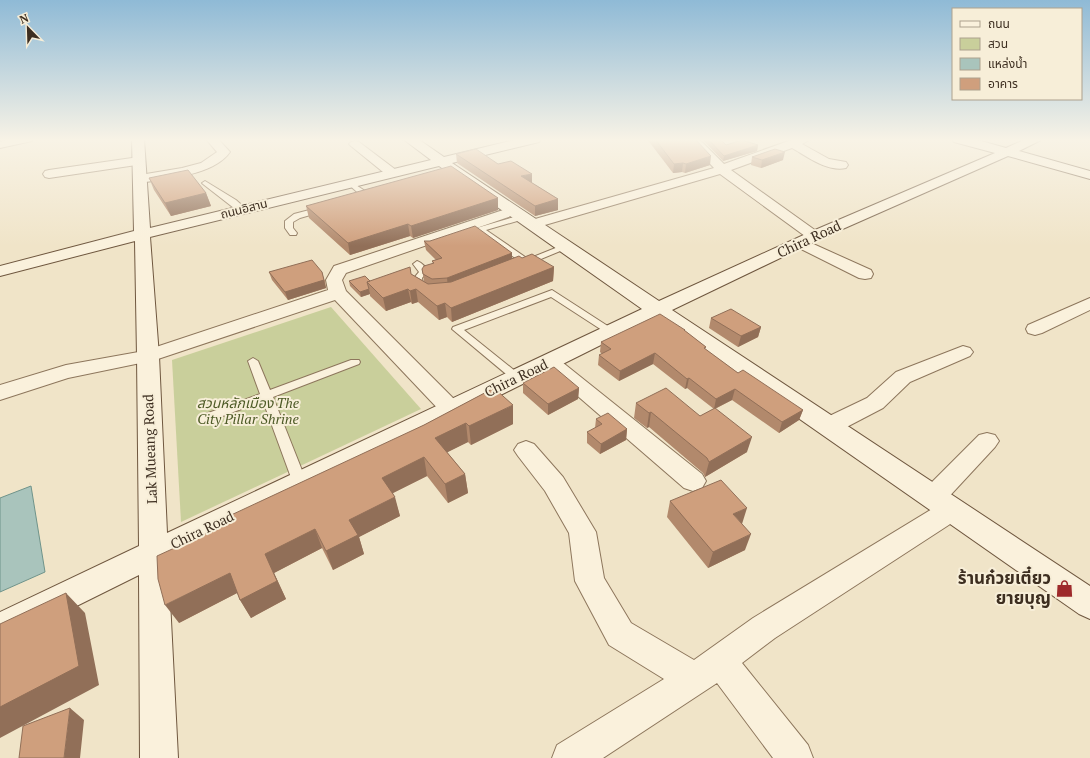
<svg xmlns="http://www.w3.org/2000/svg" width="1090" height="758" viewBox="0 0 1090 758" font-family="'PT Serif','Noto Sans Thai',serif">
<rect width="100%" height="100%" fill="#f0e4c8"/>
<path fill="#c9cf9b" d="M331 307 421 409 181 522 172 360Z"/>
<path fill="#a9c4bc" stroke="#6f938a" d="M31 486 45 572 0 592V498Z"/>
<g fill="none" stroke-linecap="round" stroke-linejoin="round">
<defs>
<path id="lane" d="M205 181 236 200 245 208V212H239L203 184 202 183Z
M350 181 371 195V199H365L348 184V182Z
M321 207 325 209 324 211 300 218 293 222V228L297 233 296 235H290L285 228V221L294 214Z
M521 215 525 217 524 219 486 230 528 259 563 245H569L570 247 524 266 521 265V262L479 233 466 236 462 234 463 232Z
M417 261C422 263 426 267 427 272L422 278 423 285 430 290 428 292H422L414 286V278L419 272 413 264Z
M552 290 617 332 616 334H608L551 297 464 330 520 375 521 377 520 379H512L452 329 453 327Z
M253 358 258 361 270 390 351 360H359L360 362 359 364 273 397 307 483 305 487 300 488 295 487 293 483 263 401 204 423 200 422 198 419 200 416 260 394 248 361Z"/>
<path id="street" d="M10 139H33L32 141 0 148V142Z
M206 139H218L230 152C213 176 167 178 140 183L135 182 134 179 135 176 140 175 182 168 201 163 217 152Z
M687 139H699L724 164 794 139H811L802 144 829 159 846 162 848 165 846 168C827 172 808 157 792 148L731 170 819 233 822 236 819 239 814 241 809 239 720 174 538 227 533 228 528 227 526 224 528 221 714 168Z
M355 141 359 142 396 170 398 173 396 176H388L351 146 349 144 351 142Z
M139 157 143 158 145 161 143 164 49 178 45 177 43 174 45 171 49 170Z
M512 207 517 208 519 211 517 214 346 273 342 280 346 291 459 404 462 409 459 414 451 417 443 414 335 300 155 360 68 378 0 400V385L66 365 144 351 328 290 326 280 334 266Z
M800 238 871 270 873 274 871 278 865 279 859 278 795 246 792 243 795 240Z
M1090 298V310L1042 333 1035 335 1028 333 1026 329 1028 325Z
M963 346 970 348 973 352 970 356 910 382 883 408 837 432 829 434 821 432 818 426 821 420 867 398 896 372Z
M550 356 557 358 702 474 706 481 702 488 693 491 684 488 543 366 540 362 543 358Z
M987 433 995 435 999 441 995 447 944 502 952 499 961 503 965 510 961 517 775 638 742 663 808 745 813 758H773L717 683 603 758H552L557 745 664 679 609 645 575 581 569 533 545 491 518 456 514 450 518 444 526 441 534 444 563 477 596 532 604 578 631 623 694 660 753 618 937 506 933 507 924 504 920 497 924 490 979 435Z"/>
<path id="secondary" d="M132 139H144L150 228 431 160 403 139H418L444 157 518 139H541L539 142 452 163 659 301 808 233 995 153 954 142 952 139H974L1006 148 1026 139H1043L1019 151 1090 171V179L1008 156 820 239 672 310 1090 586V619L1079 614 655 318 168 561 178 758H140L139 575 0 644V612L139 546 137 356 135 241 0 276V266L134 231ZM439 166 642 309 167 533 159 356 150 237Z"/>
</defs>
<use href="#lane" stroke="#8d765c" stroke-width="2"/>
<use href="#street" stroke="#8d765c" stroke-width="2"/>
<use href="#secondary" stroke="#6f573f" stroke-width="2"/>
<use href="#lane" fill="#faf1dc" fill-rule="evenodd"/>
<use href="#street" fill="#faf1dc" fill-rule="evenodd"/>
<use href="#secondary" fill="#faf1dc" fill-rule="evenodd"/>
</g>
<path fill="#b2896c" d="M647 139H695L710 165 685 173 682 172 673 173Z
M702 139H720L726 145H758L757 151 723 161Z
M456 154 498 164 532 183 558 199V210L535 216 457 163Z
M752 157 783 160 761 168 751 165Z
M149 178 206 193 211 206 171 216 154 190Z
M498 198V210L413 238 410 236 350 255 309 218 306 206Z
M424 241 512 253V258H522L554 267 553 281 452 322 447 317 439 320 418 302 412 304 411 302 386 311 370 296V294L361 297 350 286 349 281H370L411 274 424 281 422 269 433 264 432 261 436 260 426 250Z
M269 272 325 280 326 288 288 300 272 280Z
M711 318 761 327 758 337 738 347 709 328Z
M685 330V331L706 347 705 349 738 373 803 410 799 420 779 433 732 400 715 409 747 452 705 477 703 473 649 427 647 428 634 418 636 403 700 416 714 409 687 388 685 389 653 364 619 381 598 365 599 355 602 354 600 352 601 342Z
M523 383 579 388 578 399 548 415 523 393Z
M494 388 513 424 471 445 468 442 447 452 465 474 468 493 448 503 427 476 393 493 400 516 359 537 364 554 333 570 322 548 274 573 286 599 251 618 240 600 237 593 179 623 231 522 424 425Z
M596 419 627 429 626 440 600 454 587 443V432L595 428Z
M670 501 745 550 708 568 667 517Z"/>
<path fill="#916f58" d="M758 145 757 151 723 161 724 156Z
M785 152 783 160 761 168 762 160Z
M711 156 710 165 685 173 686 164Z
M683 163 682 172 673 173 674 164Z
M532 174V184L521 176Z
M206 193 211 206 171 216 165 203Z
M498 198V210L413 238 411 226Z
M558 199V210L535 216V206Z
M408 224 410 236 350 255 348 243Z
M512 253V263L448 288 447 278Z
M554 267 553 281 452 322 451 308Z
M322 272 326 288 288 300 285 292Z
M369 289 370 294 361 297 360 292Z
M408 289 411 302 386 311 383 298Z
M416 289 418 302 412 304 410 291Z
M445 303 447 317 439 320 437 306Z
M761 327 758 337 738 347 741 336Z
M655 353 653 364 619 381 620 371Z
M689 378 687 388 685 389 687 379Z
M579 388 578 399 548 415V404Z
M735 389 732 400 714 409 716 399Z
M513 405V424L471 445 469 426Z
M803 410 799 420 779 433 782 422Z
M651 412 649 427 647 428 649 413Z
M466 423 468 442 438 457 435 438Z
M627 429 626 440 600 454 601 444Z
M752 437 747 452 705 477 709 462Z
M424 457 427 476 387 496 382 478Z
M465 474 468 493 448 503 445 484Z
M395 497 400 516 359 537 364 554 333 570 326 551 349 520Z
M747 508 742 524 733 514Z
M315 529 322 548 274 573 286 599 251 618 240 600 265 554Z
M751 534 745 550 708 568 713 552Z
M230 573 241 591 179 623 165 605Z
M66 593 85 613 99 685 0 738V707Z
M70 708 84 720 80 758H64Z"/>
<path fill="#cf9f7d" stroke="#916f58" d="M655 139H695L711 156 686 164 683 163 674 164Z
M708 139H720L726 145 742 140 758 145 724 156Z
M476 149 498 164 511 161 532 174 521 176 558 199 535 206 456 154Z
M775 149 785 152 762 160 752 157Z
M451 166 498 198 411 226 408 224 348 243 306 206Z
M188 170 206 193 165 203 149 178Z
M475 226 512 253 447 278 432 279 423 274 422 269 424 266 434 263 432 261 442 258 424 241H430Z
M532 254 554 267 451 308 445 303 437 306 416 289 410 291 408 289 383 298 367 282 410 267 411 274 428 284 451 282 519 256 522 258Z
M312 260 322 272 324 280 285 292 269 272Z
M365 276 370 281 367 282 369 289 360 292 349 281Z
M731 309 761 327 741 336 711 318Z
M660 314 685 330H684L706 347 704 348 738 373 743 370 803 410 782 422 735 389 716 399 689 378 687 379 655 353 620 371 599 355 611 349 601 342Z
M554 367 579 388 548 404 523 383Z
M494 388 513 405 469 426 466 423 435 438 465 474 445 484 424 457 382 478 395 497 349 520 358 535 326 551 315 529 265 554 277 581 240 600 230 573 165 605 158 579 157 556 231 522 229 516 424 425Z
M666 388 700 416 715 408 752 437 709 462 707 458 651 412 649 413 636 403Z
M608 413 627 429 601 444 587 432 602 424 596 419Z
M721 480 747 508 733 514 751 534 713 552 670 501Z
M66 593 79 666 0 707V624Z
M70 708 64 758H19L23 726Z"/>
<linearGradient id="sky" x2="0" y2="1"><stop stop-color="#8fbad6"/><stop offset="0.57" stop-color="#f8f3e6"/><stop offset="1" stop-color="#f8f3e6" stop-opacity="0"/></linearGradient>
<rect width="1090" height="246" fill="url(#sky)"/>
<defs>
<symbol id="shop-bare" viewBox="-9 -9 18 18"><path d="M-5-2.5h2.3a2.7 3.5 0 0 1 5.4 0H5L5.5 6h-11ZM-1.5-2.5h3a1.5 2.3 0 0 0-3 0Z" fill="#9e2a2b" stroke="#f7eed8" stroke-width="2.5" paint-order="stroke"/></symbol>
</defs>
<g fill-rule="evenodd">
<use href="#shop-bare" x="1052" y="576" width="25" height="25"/>
</g>
<g text-anchor="middle" stroke-width="4" stroke-linejoin="round" paint-order="stroke">
<g font-size="12" fill="#3d2e20" stroke="#f7eed8">
<text transform="translate(244 209) rotate(-14)" y="4">ถนนอิสาน</text>
</g>
<g font-size="14" fill="#3d2e20" stroke="#f7eed8">
<text transform="translate(809 239) rotate(-25)" y="5">Chira Road</text>
<text transform="translate(516 378) rotate(-26)" y="5">Chira Road</text>
<text transform="translate(150 449) rotate(-92)" y="5">Lak Mueang Road</text>
<text transform="translate(202 530) rotate(-26)" y="5">Chira Road</text>
</g>
<g font-size="14" font-style="italic" fill="#4d5a26" stroke="#f7eed8">
<text x="248" y="408">สวนหลักเมือง The<tspan x="248" dy="16">City Pillar Shrine</tspan></text>
</g>
<g font-size="17" font-weight="bold" fill="#3d2e20" stroke="#f7eed8" text-anchor="end">
<text x="1051" y="584">ร้านก๋วยเตี๋ยว<tspan x="1051" dy="20">ยายบุญ</tspan></text>
</g>
</g>
<rect x="952" y="8" width="130" height="92" fill="#f7eed8" stroke="#ada18e"/>
<rect x="960" y="21" width="20" height="6" fill="#faf1dc" stroke="#ada18e"/>
<text x="988" y="28" font-size="12" fill="#3d2e20">ถนน</text>
<rect x="960" y="38" width="20" height="12" fill="#c9cf9b" stroke="#ada18e"/>
<text x="988" y="48" font-size="12" fill="#3d2e20">สวน</text>
<rect x="960" y="58" width="20" height="12" fill="#a9c4bc" stroke="#ada18e"/>
<text x="988" y="68" font-size="12" fill="#3d2e20">แหล่งน้ำ</text>
<rect x="960" y="78" width="20" height="12" fill="#cf9f7d" stroke="#ada18e"/>
<text x="988" y="88" font-size="12" fill="#3d2e20">อาคาร</text>
<g transform="translate(28 28) rotate(337)" stroke="#f7eed8" stroke-width="3" paint-order="stroke">
<path d="M0-3L7 15L0 10L-7 15Z" fill="#3d2e20"/>
<text y="-6" font-size="11" font-weight="bold" text-anchor="middle" fill="#3d2e20">N</text>
</g>
</svg>
